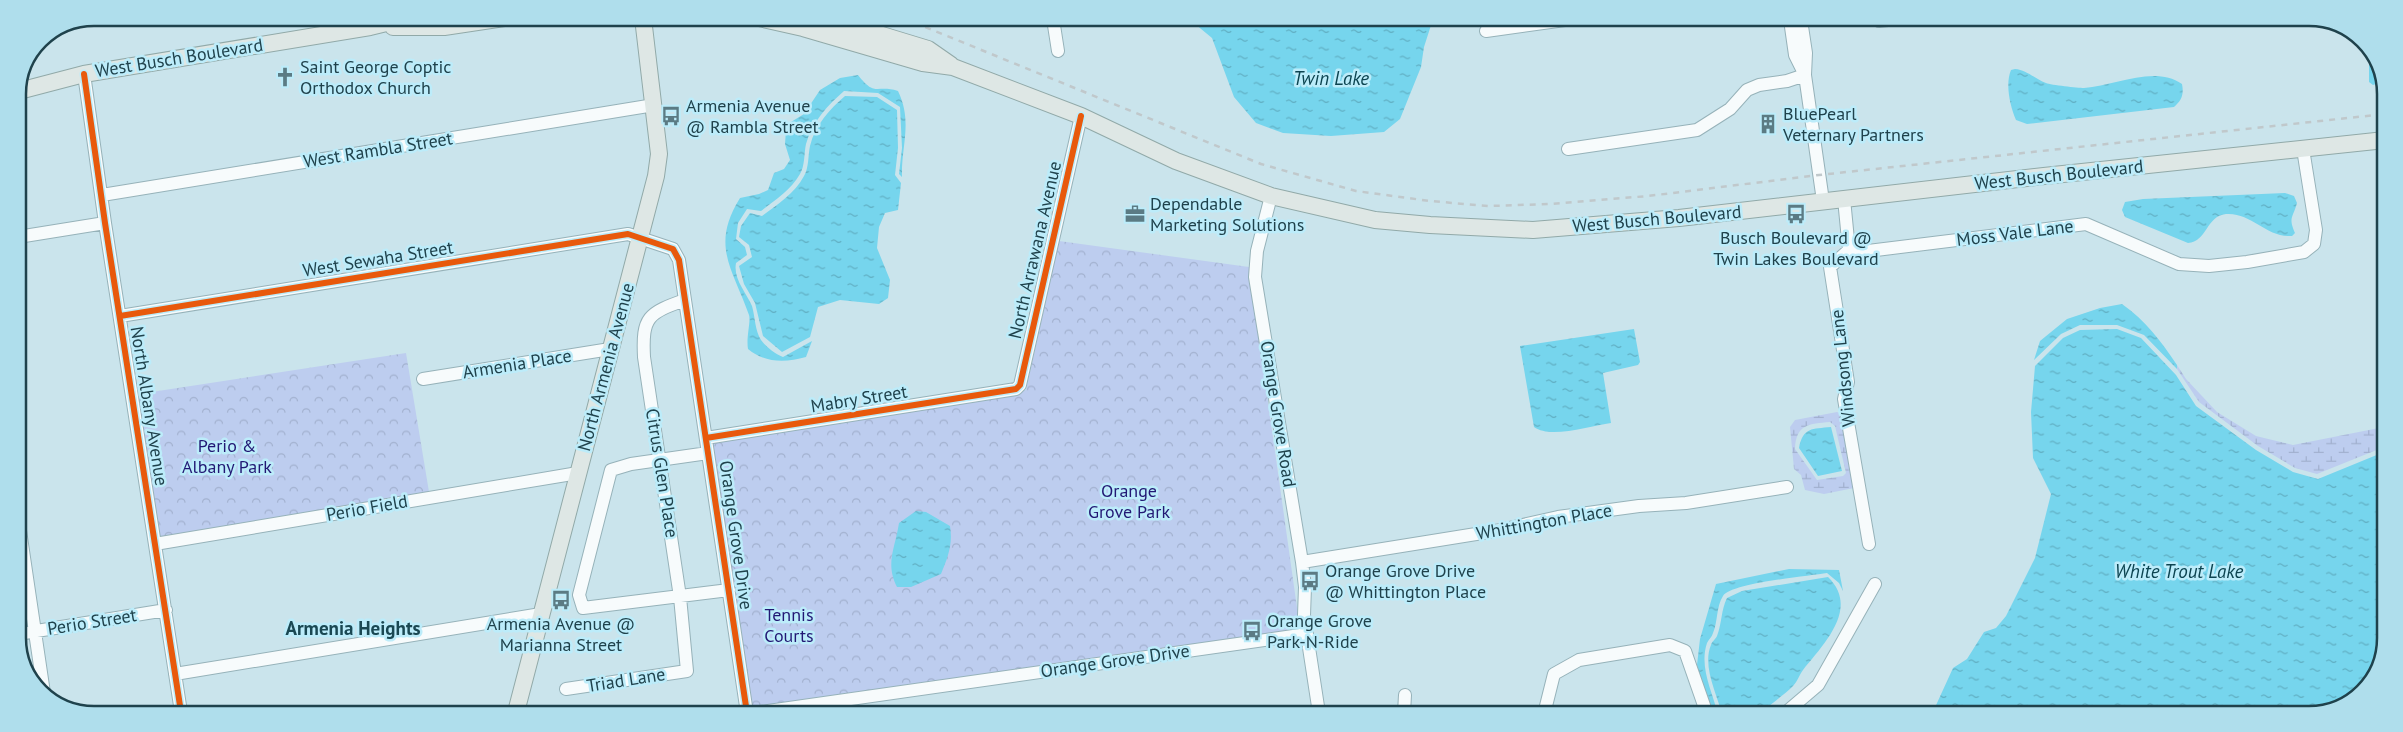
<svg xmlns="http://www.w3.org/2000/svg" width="2403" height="732" viewBox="0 0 2403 732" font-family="'PT Sans',sans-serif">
<defs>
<pattern id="wetland-marsh" width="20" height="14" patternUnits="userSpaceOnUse" patternTransform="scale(1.25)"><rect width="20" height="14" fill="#bdcdef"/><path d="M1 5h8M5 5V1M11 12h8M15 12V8" fill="none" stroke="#a2b1cf"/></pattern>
<pattern id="park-crowns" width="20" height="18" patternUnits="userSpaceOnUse" patternTransform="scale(1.25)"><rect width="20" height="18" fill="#bdcdef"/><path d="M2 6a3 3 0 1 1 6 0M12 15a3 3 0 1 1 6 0" fill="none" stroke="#a2b1cf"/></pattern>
<pattern id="water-ripples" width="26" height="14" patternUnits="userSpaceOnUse" patternTransform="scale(1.25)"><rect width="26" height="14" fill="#76d5ed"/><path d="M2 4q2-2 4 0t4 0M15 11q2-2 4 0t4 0" fill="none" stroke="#60aec2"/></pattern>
</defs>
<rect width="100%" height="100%" fill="#cae4ec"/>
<path fill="url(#wetland-marsh)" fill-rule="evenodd" d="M2177 365 2186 379 2217 412 2256 436 2293 445 2384 427V447L2317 474 2295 468 2258 446 2199 402 2177 369Z
M1837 412 1842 414 1854 488 1824 494 1805 490 1801 475 1794 469 1790 427 1795 420ZM1830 422 1835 426 1846 473 1843 476 1817 480 1795 449C1796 424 1809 424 1830 422Z"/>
<path fill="url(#park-crowns)" d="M1059 241 1249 267 1300 629 752 708 712 440 1026 390Z
M406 353 430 498 155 544 132 395Z"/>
<path fill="url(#water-ripples)" d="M1189 19H1433L1424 47 1421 67 1400 119 1384 132 1331 136 1283 133 1256 123 1234 97 1212 38Z
M2369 51 2382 82 2373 85 2369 82Z
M2015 69C2027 70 2035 79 2046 83 2051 85 2078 88 2084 88 2115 86 2154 65 2182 84 2184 94 2182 100 2174 107L2027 124 2016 120C2010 106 2005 84 2011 70Z
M858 75C876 98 876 84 898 91 913 122 901 146 902 177L899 174 902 148 900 107 878 93 844 91C828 105 812 122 806 144 804 153 805 166 800 174 791 190 775 200 761 211L747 209 738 223 736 239 745 247 747 255 736 263C733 279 746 292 752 306 755 316 755 331 761 340 766 347 775 354 783 357L812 341 806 357C785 363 765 363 748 349 746 338 751 321 749 315 733 269 710 246 740 198L759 194 768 190 774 173 784 169 790 160 785 144 786 130 791 122 804 114 820 90 840 78Z
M845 96 877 97 897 110 898 148 895 175 901 183 898 210 885 213 879 227 877 248 890 280 888 298 879 304 840 300 818 307 810 337 782 352 763 336 755 303 744 284 739 266 752 257 749 245 739 237 741 226 750 213 762 216C777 205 795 193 804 176 809 168 808 155 810 146 815 125 830 109 845 96Z
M2285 193 2294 196 2297 203C2293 218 2288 217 2295 233L2292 236C2267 238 2251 212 2226 214 2206 216 2207 242 2188 243L2125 217 2122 210 2125 202 2143 199Z
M2122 304C2146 321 2161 341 2177 365V369L2144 335 2117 325H2080L2061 334 2034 360 2040 341 2067 319 2100 308Z
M1634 329 1640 362 1638 365 1603 373 1611 423C1590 426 1550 439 1534 427L1520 346Z
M2117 329 2141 338 2176 375 2196 406 2256 450 2293 472 2318 479 2384 452 2383 658 2356 698 2309 714H1932L1953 668 1967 659 1984 632 1996 628 2006 616 2035 558 2051 494 2033 458 2031 412 2035 366 2063 338 2080 330Z
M1831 427 1842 471 1818 476 1799 448C1803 427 1812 429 1831 427Z
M916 511 926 512 950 526C953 544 948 557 941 574L911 587H897C885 563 895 549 899 523Z
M1789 569 1839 570 1843 591 1839 583 1827 573C1809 576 1731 583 1723 596 1716 607 1718 621 1713 633 1712 637 1709 639 1707 643 1699 667 1712 691 1718 714H1709L1697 665 1700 639 1716 584Z
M1828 577C1860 608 1824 644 1803 670 1799 675 1798 681 1793 686 1783 696 1771 703 1761 714H1722C1717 694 1702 666 1711 645 1712 641 1716 639 1717 636 1722 623 1721 610 1727 598L1742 591Z"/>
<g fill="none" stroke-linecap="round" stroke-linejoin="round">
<defs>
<path id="minor" d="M1053 19 1058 51
M1790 20 1795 55 1805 75
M1801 20 1806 53 1805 75 1823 201
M1879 21 1888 20
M1486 31 1572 19
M84 74 105 223 181 712
M1568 149 1697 130 1730 109 1747 90 1759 85 1787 81 1805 75
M102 195 654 105
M1271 196 1257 251 1255 277 1302 562 1305 587 1304 615 1319 713
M1844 199 1849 250
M18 237 105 223
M1849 250 1860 252 2086 224 2179 264 2209 266 2247 262 2304 252 2314 244 2316 230 2303 149
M1849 250 1830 267 1848 382 1844 399 1869 544
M120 316 628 234 673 249 679 260 747 713
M423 379 610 349
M706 438 1016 389 1020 385 1081 116
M708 453 631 464 611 470 579 595 583 608 729 590
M18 517 44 693
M155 544 578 473
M1302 562 1501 530 1558 517 1639 506 1686 503 1787 487
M18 634 166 610
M175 674 541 614
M566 689 687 671 680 597 644 357C642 317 648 313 685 300
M753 713 1307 634
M1404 713 1405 695
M1544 714 1554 674 1579 660 1670 645 1685 651 1707 714
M1784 714 1818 685 1875 584"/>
<path id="major" d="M759 18 803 28 923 63 953 67 1081 116 1176 161 1271 196 1375 220 1430 225 1533 230 1679 218 2044 176 2385 140
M826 18 928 49 951 65
M393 27H444L504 18
M19 91 84 74 370 27 407 18
M516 712 656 176 659 154 643 18"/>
</defs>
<use href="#minor" stroke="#96b2b9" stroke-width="14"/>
<use href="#major" stroke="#91a9a8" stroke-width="18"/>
<use href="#minor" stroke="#f7fbfc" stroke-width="12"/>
<use href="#major" stroke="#dee7e5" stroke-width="16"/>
<path stroke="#c0c8cb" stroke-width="2.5" stroke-dasharray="6 6" stroke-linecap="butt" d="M903 18 1261 164 1356 191 1430 201 1488 206 1551 204 1648 196 1819 175 2385 114"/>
<defs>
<path id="cycleway" d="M84 74 105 223 181 712
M120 316 628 234 673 249 679 260 747 713
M706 438 1016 389 1020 385 1081 116"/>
</defs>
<use href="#cycleway" stroke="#bcecfa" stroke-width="9"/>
<use href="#cycleway" stroke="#e8590c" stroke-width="6"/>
</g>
<defs>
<symbol id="church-bare" viewBox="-9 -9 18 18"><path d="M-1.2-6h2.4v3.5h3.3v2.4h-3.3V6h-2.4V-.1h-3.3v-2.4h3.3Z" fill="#5b7b84" stroke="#bcecfa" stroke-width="2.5" paint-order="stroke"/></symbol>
<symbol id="bus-bare" viewBox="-9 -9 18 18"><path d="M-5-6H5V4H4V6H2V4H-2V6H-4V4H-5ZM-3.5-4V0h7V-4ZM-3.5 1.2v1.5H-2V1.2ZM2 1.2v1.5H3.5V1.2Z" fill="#5b7b84" stroke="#bcecfa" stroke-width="2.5" paint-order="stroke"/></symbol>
<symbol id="building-bare" viewBox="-9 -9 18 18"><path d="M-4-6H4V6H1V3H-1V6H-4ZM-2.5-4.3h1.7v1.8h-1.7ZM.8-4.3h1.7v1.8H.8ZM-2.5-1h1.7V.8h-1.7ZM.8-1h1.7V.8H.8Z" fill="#5b7b84" stroke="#bcecfa" stroke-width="2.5" paint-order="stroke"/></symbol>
<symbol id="office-bare" viewBox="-9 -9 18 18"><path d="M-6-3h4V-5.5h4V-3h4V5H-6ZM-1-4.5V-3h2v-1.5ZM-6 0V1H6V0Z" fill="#5b7b84" stroke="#bcecfa" stroke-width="2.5" paint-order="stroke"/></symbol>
</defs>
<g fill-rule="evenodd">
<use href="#church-bare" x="271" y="63" width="28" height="28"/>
<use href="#bus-bare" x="657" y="102" width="28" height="28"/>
<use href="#building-bare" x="1754" y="110" width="28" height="28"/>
<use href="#office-bare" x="1121" y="200" width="28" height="28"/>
<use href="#bus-bare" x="1782" y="200" width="28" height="28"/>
<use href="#bus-bare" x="1296" y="567" width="28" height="28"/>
<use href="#bus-bare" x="547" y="586" width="28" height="28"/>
<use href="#bus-bare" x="1238" y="617" width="28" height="28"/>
</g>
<g text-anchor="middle" stroke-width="5" stroke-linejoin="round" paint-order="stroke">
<g font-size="18" fill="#1f424c" stroke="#bcecfa">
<text transform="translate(179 58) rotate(-9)" y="6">West Busch Boulevard</text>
<text transform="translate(378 150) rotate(-9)" y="6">West Rambla Street</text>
<text transform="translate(2059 175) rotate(-6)" y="6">West Busch Boulevard</text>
<text transform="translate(1657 219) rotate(-5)" y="6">West Busch Boulevard</text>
<text transform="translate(2015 233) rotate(-7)" y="6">Moss Vale Lane</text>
<text transform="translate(1035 250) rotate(-77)" y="6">North Arrawana Avenue</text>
<text transform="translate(378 259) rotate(-9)" y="6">West Sewaha Street</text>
<text transform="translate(517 364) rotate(-9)" y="6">Armenia Place</text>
<text transform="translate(606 367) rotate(-75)" y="6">North Armenia Avenue</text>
<text transform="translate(1843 368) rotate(-96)" y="6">Windsong Lane</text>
<text transform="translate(859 399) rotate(-9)" y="6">Mabry Street</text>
<text transform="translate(149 406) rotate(81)" y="6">North Albany Avenue</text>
<text transform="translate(1278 414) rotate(81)" y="6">Orange Grove Road</text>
<text transform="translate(662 473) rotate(81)" y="6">Citrus Glen Place</text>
<text transform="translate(367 508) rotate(-10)" y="6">Perio Field</text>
<text transform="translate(1544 522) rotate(-10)" y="6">Whittington Place</text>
<text transform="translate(736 535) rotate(82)" y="6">Orange Grove Drive</text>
<text transform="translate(92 622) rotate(-9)" y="6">Perio Street</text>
<text transform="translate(1115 661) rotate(-8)" y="6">Orange Grove Drive</text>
<text transform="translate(626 680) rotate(-9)" y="6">Triad Lane</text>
</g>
<g font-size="18" fill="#1f424c" stroke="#bcecfa" text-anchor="start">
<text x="300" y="73">Saint George Coptic<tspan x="300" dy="21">Orthodox Church</tspan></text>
<text x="686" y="112">Armenia Avenue<tspan x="686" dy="21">@ Rambla Street</tspan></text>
<text x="1783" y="120">BluePearl<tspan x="1783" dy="21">Veternary Partners</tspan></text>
<text x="1150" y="210">Dependable<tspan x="1150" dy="21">Marketing Solutions</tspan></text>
<text x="1796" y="244" text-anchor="middle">Busch Boulevard @<tspan x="1796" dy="21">Twin Lakes Boulevard</tspan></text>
<text x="1325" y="577">Orange Grove Drive<tspan x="1325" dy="21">@ Whittington Place</tspan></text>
<text x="1267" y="627">Orange Grove<tspan x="1267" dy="21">Park-N-Ride</tspan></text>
<text x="561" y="630" text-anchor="middle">Armenia Avenue @<tspan x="561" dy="21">Marianna Street</tspan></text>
</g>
<g font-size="18" fill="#221874" stroke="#bcecfa">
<text x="227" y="452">Perio &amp;<tspan x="227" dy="21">Albany Park</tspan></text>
<text x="1129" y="497">Orange<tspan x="1129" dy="21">Grove Park</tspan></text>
<text x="789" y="621">Tennis<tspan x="789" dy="21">Courts</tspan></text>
</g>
<g font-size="19" font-style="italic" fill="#0c4451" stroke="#bcecfa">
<text x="1331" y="85">Twin Lake</text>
<text x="2179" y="578">White Trout Lake</text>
</g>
<g font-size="19" font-weight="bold" fill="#1a4853" stroke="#bcecfa">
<text x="353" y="635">Armenia Heights</text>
</g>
</g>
<path d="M0 0H2403V732H0ZM94 26H2309A68 68 0 0 1 2377 94V638A68 68 0 0 1 2309 706H94A68 68 0 0 1 26 638V94A68 68 0 0 1 94 26Z" fill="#afdeec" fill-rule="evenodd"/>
<path fill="none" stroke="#1f424c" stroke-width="2.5" d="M94 26H2309A68 68 0 0 1 2377 94V638A68 68 0 0 1 2309 706H94A68 68 0 0 1 26 638V94A68 68 0 0 1 94 26Z"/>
</svg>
